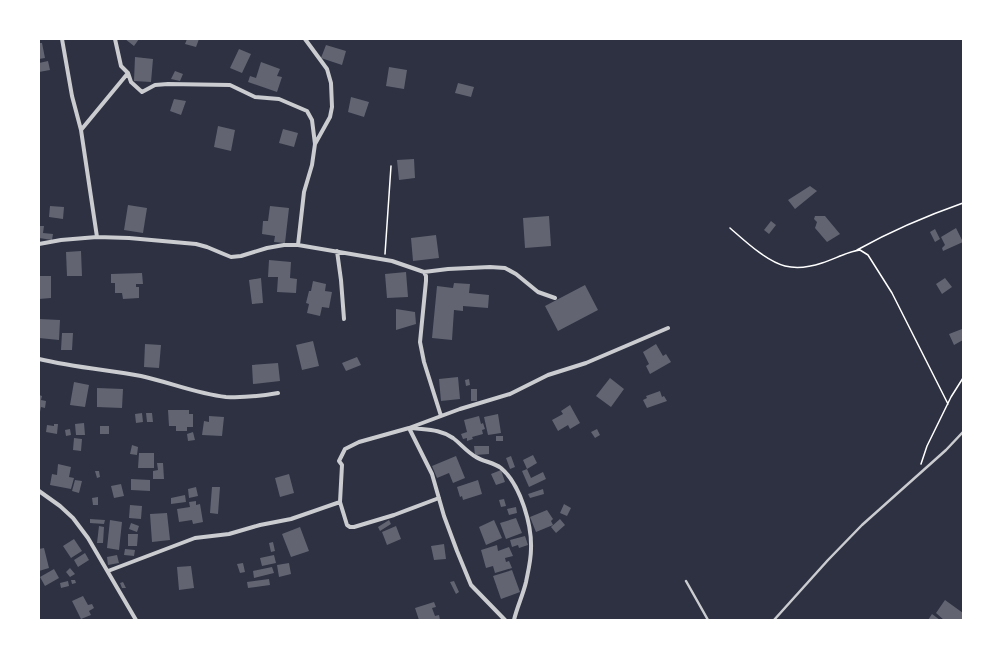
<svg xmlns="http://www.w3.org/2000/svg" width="1002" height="659" viewBox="0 0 1002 659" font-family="Lora,serif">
<rect width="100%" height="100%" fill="#2d3142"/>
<path fill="#626471" d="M125 39H139L134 46Z
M187 39H199L196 47 185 44Z
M39 43H42L45 58 39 59Z
M326 45 346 51 342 65 321 58Z
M239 49 251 54 242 73 230 68Z
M135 57 153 59 151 82 134 81Z
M48 61 50 70 39 72V63Z
M261 62 280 69 277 76 282 77 277 92 248 82 250 76 256 78Z
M389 67 407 70 404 89 386 86Z
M175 71 183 74 180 81 171 79Z
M458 83 474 87 471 97 455 93Z
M351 97 369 102 364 117 348 112Z
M174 99 186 101 181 115 170 111Z
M218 126 235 130 231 151 214 147Z
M283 129 298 133 294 147 279 143Z
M414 159 415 178 399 180 397 160Z
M810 186 817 191 795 209 788 200Z
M128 205 147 208 143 233 124 230Z
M50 206 64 207 63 219 49 217Z
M270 206 289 208 285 243 274 242 275 236 262 234 263 221H268Z
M549 216 551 246 525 248 523 218Z
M815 216H825L840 234 827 242 815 228 817 222 814 219Z
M771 221 776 225 769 234 764 230Z
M39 226H44L43 233 53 234 52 240 39 238Z
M956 228 963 242 943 251 942 248 945 245 941 237Z
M935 229 940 239 935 242 930 232Z
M436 235 439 258 413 261 411 238Z
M81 251 82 276H67L66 252Z
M269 260 291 262 290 278 297 279 296 293 277 292 278 277H268Z
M406 272 408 297 387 298 385 274Z
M142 273 143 284H136V287H139V298L123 299 122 293H115V283H111V274Z
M39 276H51V298L39 299Z
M261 278 263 303 252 304 249 280Z
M945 278 952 287 942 294 936 284Z
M313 281 326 284 325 291 332 292 329 308 322 307 320 316 307 313 309 304 306 303 309 291H311Z
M454 283 470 284 469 293 489 295 488 308 463 306V311L454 310 452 340 432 338 437 286 453 288Z
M585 285 598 310 558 331 545 306Z
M396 309 415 312 416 324 396 330Z
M39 319 60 320 59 340 39 338Z
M962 329 963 340 954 345 949 334Z
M62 333H73L72 350H61Z
M313 341 319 366 302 370 296 345Z
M145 344 161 345 159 368 144 367Z
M656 344 663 356 666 354 671 362 650 374 646 366 649 364 643 352Z
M357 357 361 365 346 371 342 363Z
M278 363 280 381 253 384 252 365Z
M458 377 460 399 441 401 439 379Z
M610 378 624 389 611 407 596 396Z
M469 379 470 385 466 386 465 380Z
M74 382 89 385 85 407 70 405Z
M97 388 123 389 122 408 97 407Z
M471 389H477V401H471Z
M660 391 662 397 664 396 667 401 647 408 643 400 647 398 646 396Z
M39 395 42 396 41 400 46 401 45 408 41 407 40 412Z
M570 405 580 423 570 429 568 425 558 431 552 420 563 414 561 411Z
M168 410H189V414H193V427H187V431H176V426H169Z
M142 413 143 422 136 423 135 414Z
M146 413H152L153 422H147Z
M498 414 501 433 488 435 484 417Z
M209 416 224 417 222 436 202 435 204 421 209 422Z
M479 416 481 424 483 423 485 429 482 430 483 434 472 437 473 439 467 441V438L463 439 461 434 467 432 464 420Z
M84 423 85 435H76L75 424Z
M54 424H58L57 434 46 432 47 425 54 426Z
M100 426H109V434H100Z
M70 429 71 435 66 436 65 430Z
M597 429 600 435 595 438 591 432Z
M193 432 195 440 188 441 187 434Z
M496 436H503V441H496Z
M74 438 82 439 81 451 73 450Z
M132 445 138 447 137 455 130 454Z
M474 446H489V454L475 455Z
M139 453H154V468H138Z
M533 455 537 463 527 469 531 478 543 472 546 479 529 487 522 471 527 469 523 460Z
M456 456 465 478 453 483 449 473 437 478 432 466Z
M511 456 515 467 510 469 506 458Z
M157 463H163L164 479H153V471L158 470Z
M58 464 71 467 69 477 74 478 71 489 50 485 52 474 57 475Z
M501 470 505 482 496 485 491 474Z
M95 471H99L100 477 97 478Z
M289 474 294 493 280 497 275 478Z
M131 479 150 480V491L131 490Z
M75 480 82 481 79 493 72 491Z
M478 480 482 494 463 500 462 496 460 497 457 487Z
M121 484 124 496 114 498 111 486Z
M196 487 198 496 189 498 188 489Z
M212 487H220L218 514 210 513Z
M543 489 544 494 530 498 528 494Z
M185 495 186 502 171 504V498Z
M98 497V505H93L92 498Z
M504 499 506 506 501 507 499 500Z
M196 501V505L200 504 203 522 193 524 192 520 179 522 177 509 190 507 189 502Z
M564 504 571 508 567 516 560 513Z
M130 505 142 506 141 519 129 518Z
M516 507 517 513 509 515 507 509Z
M547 510 553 519 551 521 553 525 536 532 530 517Z
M167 513 170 540 152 542 150 514Z
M516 518 522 533 506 539 500 523Z
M90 519 105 520 104 524 90 523Z
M560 519 565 525 556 533 551 527Z
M110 520 122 522 119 550 107 548Z
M389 520 391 524 380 531 378 527Z
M494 520 502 538 486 545 479 527Z
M131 523 139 526 137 532 129 529Z
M99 526 104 527 103 543H97Z
M396 526 401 539 387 545 382 532Z
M300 527 309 551 291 557 282 534Z
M128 534H138L137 546H128Z
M525 536 528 545 519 548 518 545 512 547 510 540Z
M74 539 82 551 71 558 63 546Z
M273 542 275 551 271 552 269 543Z
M444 544 446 559 434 560 431 546Z
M497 545 498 551 509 547 513 556 505 558 506 562 509 561 512 568 495 573 493 566 486 568 481 550Z
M44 548 49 568 39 571V549Z
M125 549 135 550 134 556 124 555Z
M85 553 89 560 78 567 74 560Z
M117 555 119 563 108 565 107 557Z
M274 555 276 563 262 566 260 558Z
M243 563 245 572 240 573 237 564Z
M289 563 291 574 279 577 277 565Z
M191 566 194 588 179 590 177 567Z
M272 567 274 573 254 578 253 571Z
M70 568 75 574 70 577 66 572Z
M54 569 59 578 45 586 40 577Z
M512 570 520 592 501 599 493 576Z
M269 579 270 585 248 588 247 582Z
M71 580H75L76 583 72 584Z
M68 581 69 586 61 588 60 583Z
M454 581 459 592 456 594 450 582Z
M123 582 126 588H122L120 583Z
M83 596 88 605 92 604 94 608 89 611 91 615 81 619 72 601Z
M945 600 963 613V620H944L936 613Z
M434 602 436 607 432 608 435 616 439 615 440 620H419L415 608Z
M932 614 940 620H928Z"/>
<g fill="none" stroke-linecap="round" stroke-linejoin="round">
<path stroke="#fff" stroke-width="1.5" d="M730 228C745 241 766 261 785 266 797 269 810 267 822 263 835 259 846 252 860 250L868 255 892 293 948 404
M857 250C891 231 926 216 963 203
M385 254 391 166
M921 464 927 446 951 397 963 378"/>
<path stroke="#caccd0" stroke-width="2.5" d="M686 581 708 620
M774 620 828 560 862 525 946 450 963 432"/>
<path stroke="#caccd0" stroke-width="4" d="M62 39 72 96 81 130 97 237
M115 39 121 66 128 73 131 82 142 92 155 85 168 84 230 85 255 97 279 99 307 111 312 120 315 144 312 165 304 192 298 245
M305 39 327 69 331 83 332 107 330 117 315 144
M81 130 128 73
M39 244 61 240 97 237 129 238 196 244 207 247 231 257 241 256 267 248 284 245H298L392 261 424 272 426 276V281L420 342 424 362 441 416
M337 251 341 280 344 319
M424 272 448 269 490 267 505 268 516 274 538 292 555 298
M39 359C73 367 107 370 141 376 169 382 197 394 226 397 244 398 261 396 278 393
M409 428 432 474 444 516 457 551 471 585 505 620
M412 428C426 430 440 429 453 438 461 444 467 452 476 457 484 462 493 462 501 468 520 484 532 524 531 549 531 560 528 572 526 582 523 595 517 607 514 620
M39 491 60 506 73 518 88 538 136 620
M340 502 347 525 350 527H354L394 515 439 498
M108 571 195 538 229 534 260 525 291 519 340 502 342 465 339 461 345 449 359 442 409 428 460 409 510 394 548 375 586 363 668 328"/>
</g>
<rect width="1002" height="659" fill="none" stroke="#ffffff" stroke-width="80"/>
</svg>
